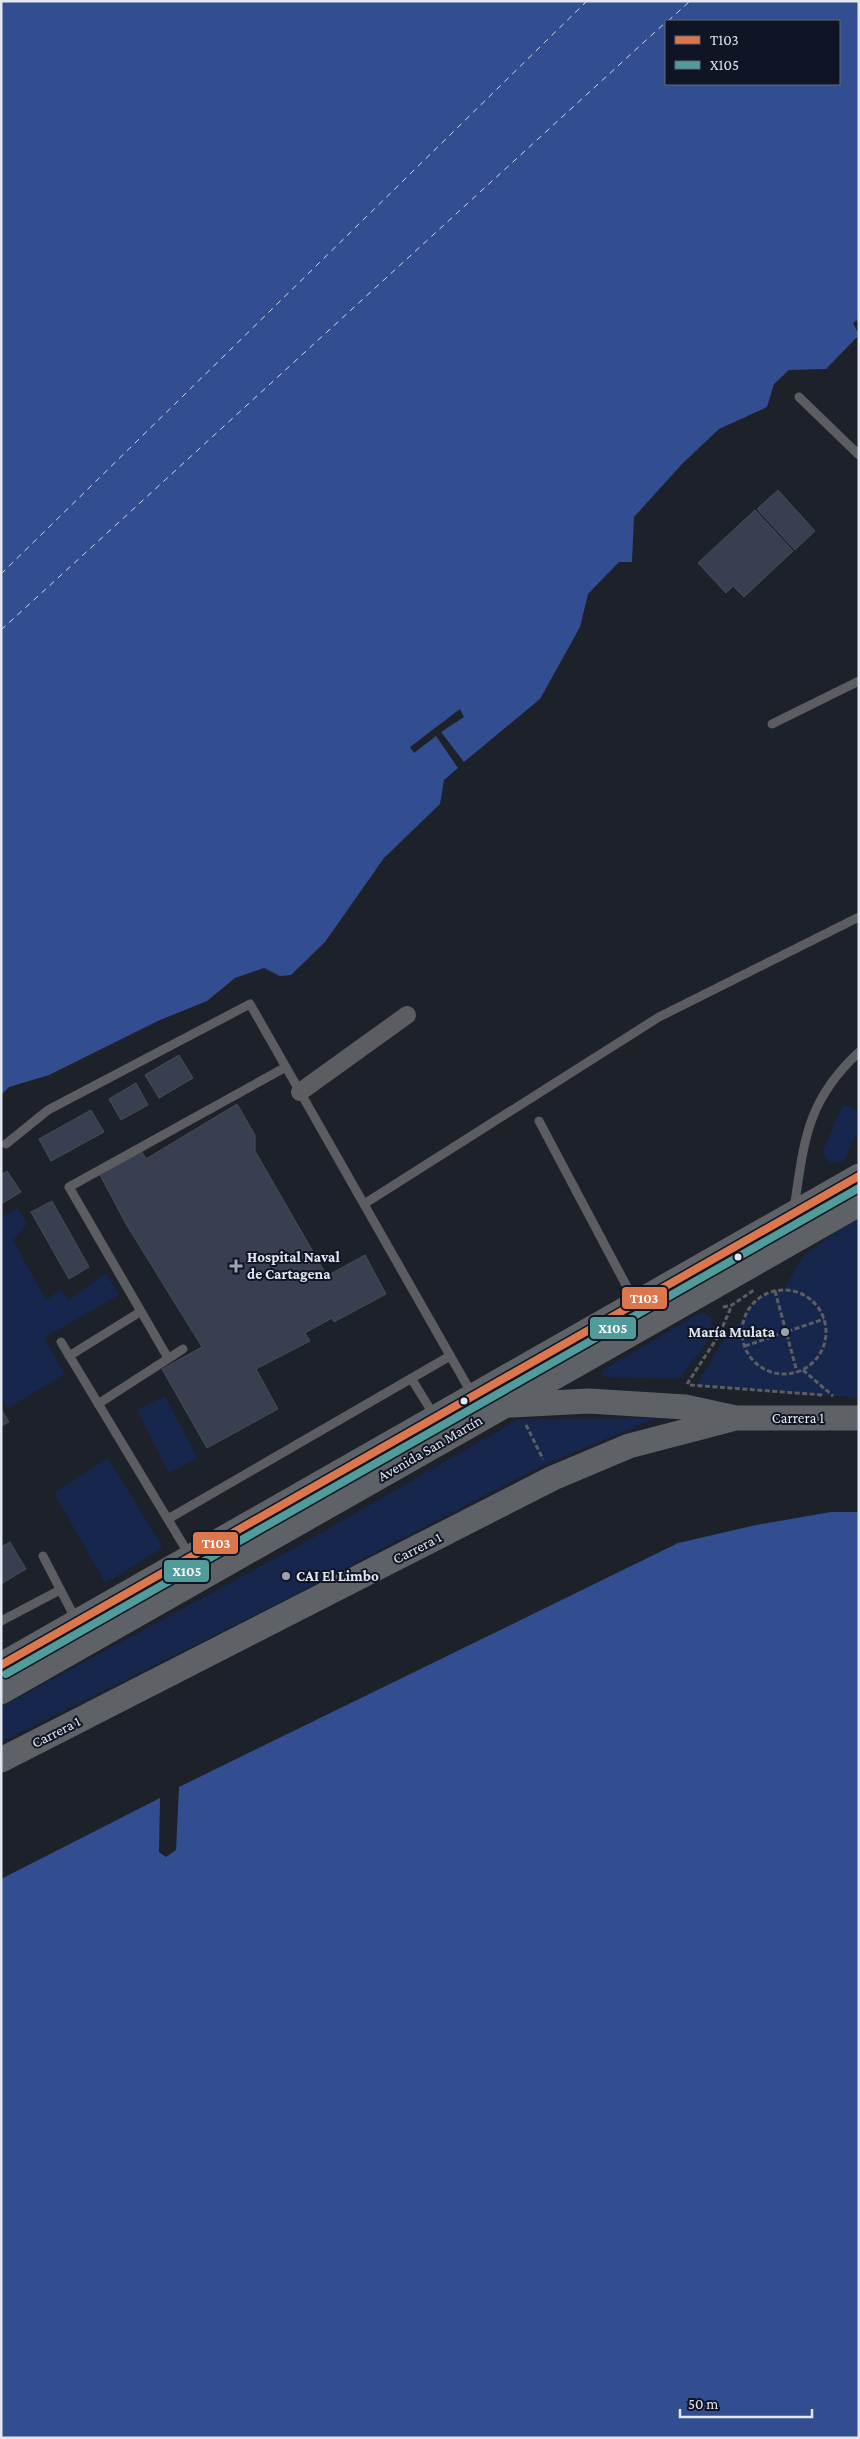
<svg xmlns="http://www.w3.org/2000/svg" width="860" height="2439" viewBox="0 0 860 2439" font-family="'Crimson Pro',serif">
<rect width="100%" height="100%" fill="#1d2129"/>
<path fill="#16264c" d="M843 1105 859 1111V1126L844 1161 830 1163 825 1157 823 1150Z
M18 1208 27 1224 13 1240 46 1300 61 1289 69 1300 106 1273 119 1295 44 1338 65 1374 8 1408 1 1397V1217Z
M859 1216V1398L696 1385 724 1339 746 1316 756 1301 765 1295 783 1290 805 1254Z
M702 1312 711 1317 712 1336 679 1379 606 1377 601 1375 604 1369Z
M165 1396 197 1458 169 1473 137 1410Z
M656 1418 541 1466 273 1606 1 1742V1707L298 1546 519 1419Z
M108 1458 163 1548 105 1583 54 1493Z"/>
<path fill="#324e90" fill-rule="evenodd" d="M1 1H859V319L853 323 859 335 826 369 789 370 774 384 767 407 719 429 683 463 634 517 632 562H619L588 594 580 627 540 699 464 762 441 732 464 717 460 709 410 747 414 753 436 736 458 768 444 780 440 804 384 858 325 942 291 975 280 976 264 968 235 978 207 1001 160 1020 49 1075 9 1087 1 1095ZM666 21H839V84H666Z
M831 1512H859V2438H1V1879L160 1798 159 1852 166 1857 176 1850 179 1787 678 1543 756 1525Z"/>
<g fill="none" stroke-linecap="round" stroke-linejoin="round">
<path stroke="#cdd7eb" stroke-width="1" stroke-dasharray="6 5" stroke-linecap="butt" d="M668 21 690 1
M1 574 587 1
M1 630 666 22"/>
</g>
<path fill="#383f50" stroke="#484c53" d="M778 490 815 531 795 550 757 509Z
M755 510 793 551 744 597 733 586 726 593 698 563Z
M179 1055 193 1078 159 1098 145 1075Z
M136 1083 148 1105 121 1120 109 1099Z
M237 1104 255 1135V1151L327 1276 365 1255 386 1294 334 1322 332 1318 305 1333 310 1341 256 1369 278 1409 207 1448 162 1369 202 1347 126 1224 99 1173 140 1149 146 1159Z
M91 1110 104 1132 51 1161 39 1139Z
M7 1171 21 1192 1 1204V1175Z
M52 1201 89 1267 69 1279 31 1212Z
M1 1409 9 1422 1 1426Z
M10 1542 26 1569 1 1584V1547Z"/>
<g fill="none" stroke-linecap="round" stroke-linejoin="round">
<path stroke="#5d5e63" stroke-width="3" stroke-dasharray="5 2.5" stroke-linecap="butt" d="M742 1332a42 42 0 1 1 84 0a42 42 0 1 1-84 0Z
M775 1291 797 1372
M723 1307 732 1305 754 1290
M745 1346 824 1319
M803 1370 833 1396
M687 1384 719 1335 732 1305
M690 1385 823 1395
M526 1425 543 1459"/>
<path stroke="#5c5d61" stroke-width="9" d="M799 397 859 455
M772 724 859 681
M539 1121 635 1302
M6 1144 48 1110 250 1004 472 1394
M364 1204 659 1017 859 917
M794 1209C804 1142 806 1101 859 1052
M61 1342 190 1556
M69 1356 140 1312
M168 1358 69 1187 286 1067
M411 1378 435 1417
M98 1404 183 1349
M168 1519 450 1356
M43 1556 76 1620
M1 1621 60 1590"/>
<path stroke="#5c5d61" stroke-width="18" d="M300 1092 407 1015"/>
<path stroke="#5e6165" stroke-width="25" d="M512 1405 589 1401 685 1407 736 1418H859
M1 1665 859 1176
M1 1692 859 1204
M1 1760 553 1478 629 1446 736 1418"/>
<defs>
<path id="bus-1" d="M1 1665 859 1176"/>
<path id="bus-2" d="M6 1674 859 1188"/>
</defs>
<use href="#bus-1" stroke="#0f1524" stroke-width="11"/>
<use href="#bus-2" stroke="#0f1524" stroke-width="11"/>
<use href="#bus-1" stroke="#dc764d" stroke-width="8"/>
<use href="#bus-2" stroke="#519b9b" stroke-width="8"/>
</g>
<g fill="#e2e7f2" stroke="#0f1524" stroke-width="2">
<circle cx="738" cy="1257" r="4.5"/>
<circle cx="464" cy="1401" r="4.5"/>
</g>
<g fill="#9da2ac" stroke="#0f1524" stroke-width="2">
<path d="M233.5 1258.5h5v5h5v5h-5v5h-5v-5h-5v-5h5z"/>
<circle cx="785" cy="1332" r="5"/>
<circle cx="286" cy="1576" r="5"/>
</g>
<g text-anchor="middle" stroke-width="4" stroke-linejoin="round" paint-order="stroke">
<g font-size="15" font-weight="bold" fill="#e2e7f2" stroke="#0f1524" text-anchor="start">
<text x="247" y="1262">Hospital Naval<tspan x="247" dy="17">de Cartagena</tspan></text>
<text x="775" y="1337" text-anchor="end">María Mulata</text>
<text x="296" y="1581">CAI El Limbo</text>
</g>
<g font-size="15" fill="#e2e7f2" stroke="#0f1524">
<text x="798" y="1423">Carrera 1</text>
<text transform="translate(430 1448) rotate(-30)" y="5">Avenida San Martín</text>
<text transform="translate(417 1548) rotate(-27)" y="5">Carrera 1</text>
<text transform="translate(56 1732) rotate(-27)" y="5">Carrera 1</text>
</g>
</g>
<g stroke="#0f1524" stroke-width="2">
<rect x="621" y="1286" width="47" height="24" rx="5" fill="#dc764d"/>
<rect x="589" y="1316" width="48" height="24" rx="5" fill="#519b9b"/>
<rect x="192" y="1531" width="47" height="24" rx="5" fill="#dc764d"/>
<rect x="163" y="1559" width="47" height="24" rx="5" fill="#519b9b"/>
</g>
<g font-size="14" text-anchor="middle" font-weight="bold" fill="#fff">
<text x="644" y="1303">T103</text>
<text x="613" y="1333">X105</text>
<text x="216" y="1548">T103</text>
<text x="187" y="1576">X105</text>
</g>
<rect width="860" height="2439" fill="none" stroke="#e2e7f2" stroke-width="5"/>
<rect x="665" y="20" width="175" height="65" fill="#0f1524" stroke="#636976"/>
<rect x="675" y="36" width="25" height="8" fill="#dc764d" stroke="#636976"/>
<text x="710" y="45" font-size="15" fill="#e2e7f2">T103</text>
<rect x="675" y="61" width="25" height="8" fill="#519b9b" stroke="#636976"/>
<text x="710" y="70" font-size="15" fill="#e2e7f2">X105</text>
<path d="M680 2409v8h132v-8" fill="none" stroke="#e2e7f2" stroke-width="2.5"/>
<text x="688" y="2409" font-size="15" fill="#e2e7f2" stroke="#0f1524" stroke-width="4" paint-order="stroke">50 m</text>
</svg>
